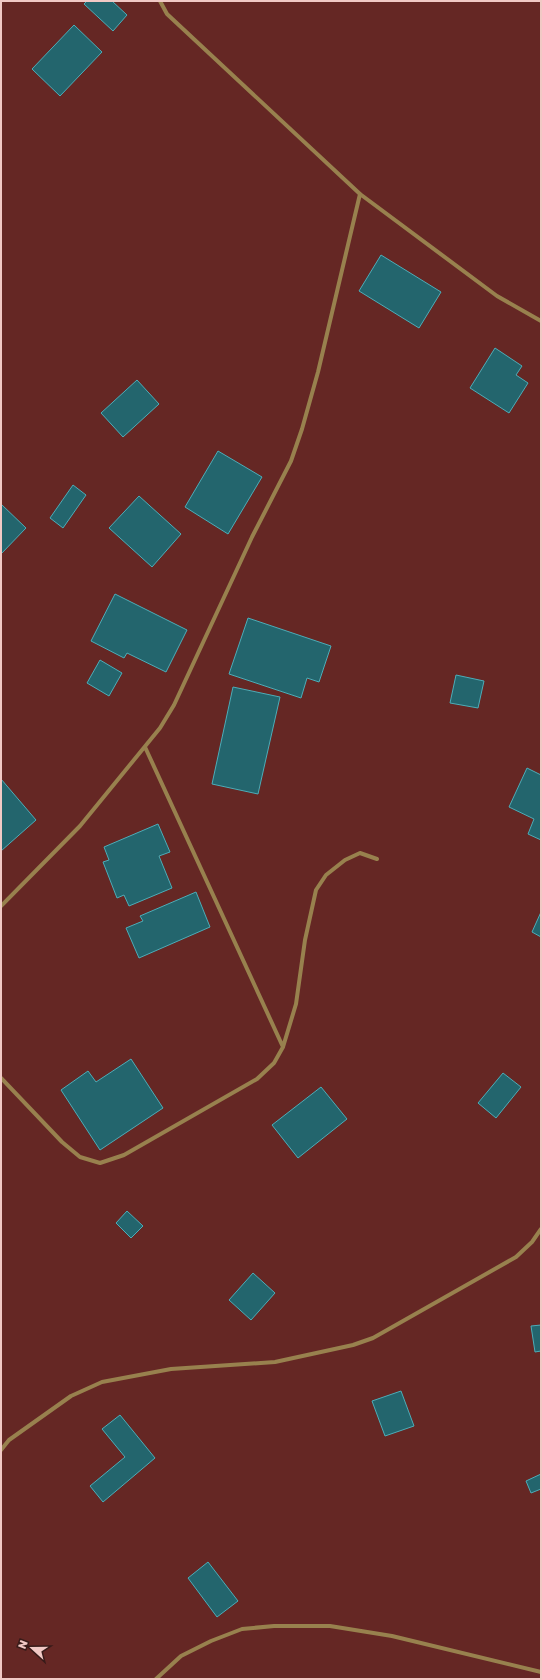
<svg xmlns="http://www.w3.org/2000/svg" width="542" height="1680" viewBox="0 0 542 1680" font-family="'Golos Text',sans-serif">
<rect width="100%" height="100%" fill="#652724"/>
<path fill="#23656d" stroke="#4cadb8" d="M87 1H112L127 15 113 31 84 4Z
M74 25 102 52 60 96 32 69Z
M381 255 441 292 419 328 359 291Z
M495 348 522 366 516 375 528 383 509 413 470 388Z
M137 380 159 404 123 437 101 413Z
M218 451 262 477 228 534 185 507Z
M73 485 86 495 63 528 50 518Z
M139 496 181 534 152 567 109 528Z
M1 504 26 528 1 554Z
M115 594 187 630 166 672 127 653 124 658 91 641Z
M248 618 331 646 319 682 307 678 301 698 229 674Z
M100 660 122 673 109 696 87 683Z
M456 675 484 681 478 708 450 703Z
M233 687 280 697 258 794 212 784Z
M527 768 541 775V840L528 834 534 819 509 807Z
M1 779 36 820 1 851Z
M158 824 170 852 159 856 172 888 129 906 124 895 117 898 103 862 109 860 104 847Z
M196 892 210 927 139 958 126 928 143 921 140 916Z
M541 912V937L532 932Z
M131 1059 163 1108 100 1150 61 1090 88 1071 96 1082Z
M503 1073 521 1087 496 1118 478 1103Z
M321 1087 347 1119 298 1158 272 1125Z
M127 1211 143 1226 131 1238 116 1223Z
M253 1273 275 1293 251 1320 229 1300Z
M541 1325V1351L535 1352 531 1326Z
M401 1391 414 1426 385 1436 372 1401Z
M120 1415 155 1458 103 1502 90 1486 125 1457 102 1429Z
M541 1474V1489L531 1493 526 1481Z
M208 1562 238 1601 217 1617 188 1578Z"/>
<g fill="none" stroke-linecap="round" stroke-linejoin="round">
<path stroke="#98814e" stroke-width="4" d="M160 1 167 14 360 194 497 296 541 321
M145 747 283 1047
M1 906 80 826 160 728 174 705 252 537 291 461 302 429 318 372 360 194
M1 1078 62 1142 80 1157 100 1163 124 1155 257 1079 274 1063 283 1047 296 1004 305 940 316 890 326 875 345 860 360 853 377 859
M1 1450 9 1440 71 1396 102 1382 171 1369 275 1362 353 1345 373 1338 516 1257 532 1242 541 1229
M156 1679 181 1656 211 1641 242 1629 274 1626H330L392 1636 541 1672"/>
</g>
<rect width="542" height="1680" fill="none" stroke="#f1c9c5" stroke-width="4"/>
<g transform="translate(32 1648) rotate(291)" stroke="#381b19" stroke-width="3" paint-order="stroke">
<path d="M0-3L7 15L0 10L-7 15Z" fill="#f1c9c5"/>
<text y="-6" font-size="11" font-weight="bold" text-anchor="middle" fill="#f1c9c5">N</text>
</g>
</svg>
